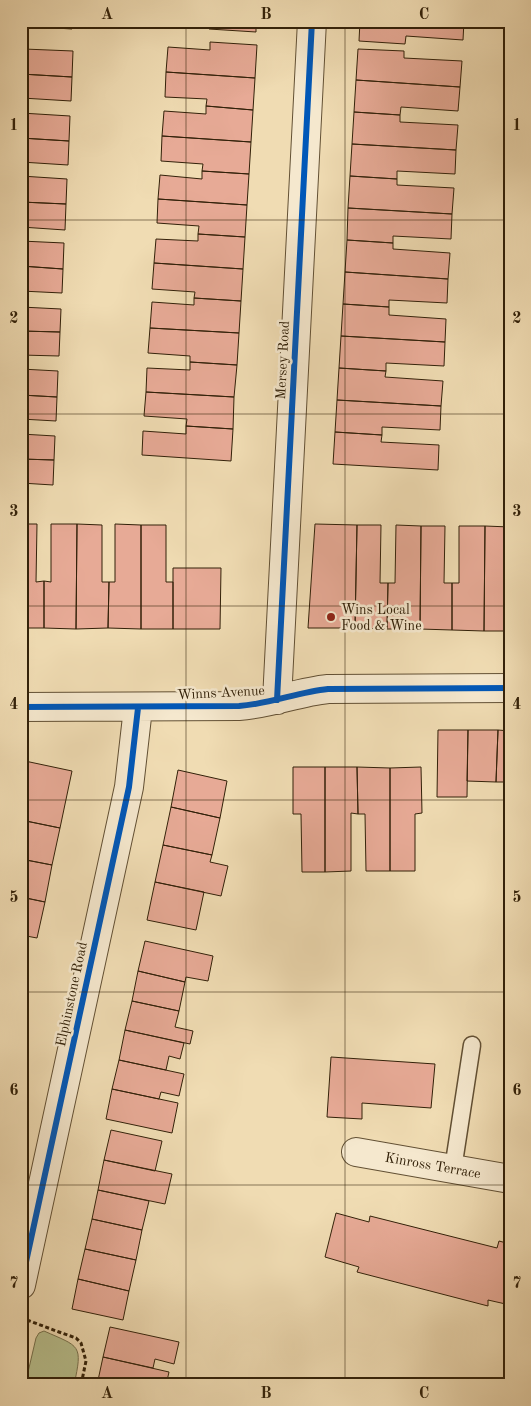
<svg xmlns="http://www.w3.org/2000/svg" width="531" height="1406" viewBox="0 0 531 1406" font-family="'Old Standard TT',serif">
<rect width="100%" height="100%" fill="#f0dcb3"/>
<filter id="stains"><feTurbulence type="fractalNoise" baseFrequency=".004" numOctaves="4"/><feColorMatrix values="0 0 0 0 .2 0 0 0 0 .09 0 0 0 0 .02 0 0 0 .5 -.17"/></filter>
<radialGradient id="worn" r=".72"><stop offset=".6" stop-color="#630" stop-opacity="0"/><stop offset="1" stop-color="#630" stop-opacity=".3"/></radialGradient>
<path fill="#b8c08e" stroke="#75704c" d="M44 1331C80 1347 83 1344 74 1385H25L36 1338 39 1333Z"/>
<path fill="#e7aa96" stroke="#322109" d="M21 21H73L72 29 23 26V36H21Z
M191 21H256V32L209 29 210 22Z
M360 21H464L463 40 406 36 405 44 359 41Z
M21 42H25L24 49 73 51 72 77 21 74Z
M210 42 257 45 255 78 166 72 168 47 210 50Z
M358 49 404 51V58L462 61 460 87 356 80Z
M166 72 255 78 253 110 206 106 207 99 165 97Z
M21 74 72 77 71 101 22 98 21 106Z
M356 80 460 87 458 111 401 107 400 115 354 112Z
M206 106 253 110 251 142 162 136 164 111 206 114Z
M354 112 400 115V122L458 125 456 150 352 144Z
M21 113 70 116 69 141 21 138Z
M162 136 251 142 249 174 202 171 203 164 161 161Z
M21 138 69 141 68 165 21 162Z
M352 144 456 150 455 174 397 171V179L350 176Z
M202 171 249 174 247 205 158 199 160 175 202 179Z
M21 176 67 179 66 204 21 202Z
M350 176 397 179V185L454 188 452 214 348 208Z
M158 199 247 205 245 237 198 234 199 226 157 223Z
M21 202 66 204 65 230 21 227Z
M348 208 452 214 451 239 393 236V243L347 240Z
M198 234 245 237 243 269 154 263 156 239 198 241Z
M347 240 393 243V249L450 253 448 279 345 272Z
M21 241 64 243 63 269 21 266Z
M154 263 243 269 241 301 194 298 195 292 152 289Z
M21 266 63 269 62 293 21 291Z
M345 272 448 279 447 303 389 300V307L343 304Z
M194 298 241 301 239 333 150 328 152 302 194 305Z
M343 304 389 307V315L446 319 445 342 341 336Z
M21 307 61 309 60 332 21 331Z
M150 328 239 333 237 365 190 362V356L148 353Z
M21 331 60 332 59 356 21 355Z
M341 336 445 342 444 366 386 363V371L339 368Z
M190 362 237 365 234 397 146 392 147 368 190 370Z
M339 368 386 371 385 377 443 381 441 406 337 400Z
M21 369 58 371 57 397 21 395Z
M146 392 234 397 233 429 186 426 187 419 144 416Z
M21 395 57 397 56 421 21 419Z
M337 400 441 406 440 430 382 427V435L335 432Z
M186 426 233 429 231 461 142 455 143 431 186 434Z
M335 432 382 435 381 442 439 445 438 470 333 464Z
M21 434 55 436 54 460 21 459Z
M21 459 54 460 53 485 21 483Z
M21 524H37L36 582 44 581V628H21Z
M51 524H77L76 629 44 628V581L51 582Z
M77 524 102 525V582H109L108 628 76 629Z
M115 524 141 525V629L108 628 109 582H115Z
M315 524 357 525 355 628H308Z
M141 525H166V582H173V629H141Z
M357 525H381L380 583H388L387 629 355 628Z
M396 525 421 526 420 629H387L388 583H395Z
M421 526H445L444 583H452V630L420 629Z
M459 526H485L484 631 452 630V583H459Z
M485 526 510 527V631H484Z
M173 568H221L220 629H173Z
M438 730H468L467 797H437Z
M468 730H498L496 782 467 781Z
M498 730 510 731V782H496Z
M25 761 72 771 60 828 21 820V780Z
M293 767H325V872H302L301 814H293Z
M325 767H357L358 814 351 813V871L325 872Z
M357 767 390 768V871H366L365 814H358Z
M421 767 422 813 415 814V871H390V768Z
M178 770 227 781 220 818 171 807Z
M171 807 220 818 212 855 163 845Z
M21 820 60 828 52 865 21 859Z
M163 845 212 855 210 862 228 866 221 896 155 882Z
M21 859 52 865 45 902 21 897Z
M155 882 204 892 196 930 147 920Z
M21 897 45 902 37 938 21 935Z
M145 941 213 956 208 981 186 977 185 982 138 971Z
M138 971 185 982 179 1011 132 1001Z
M132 1001 179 1011 175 1027 193 1031 190 1044 125 1030Z
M125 1030 184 1043 180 1059 169 1056 166 1070 119 1060Z
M331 1057 435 1064 431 1108 362 1103V1119L327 1117Z
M119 1060 184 1074 179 1096 161 1092 159 1099 112 1089Z
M112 1089 178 1103 172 1133 106 1119Z
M111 1130 162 1141 155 1171 104 1160Z
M104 1160 172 1174 165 1204 98 1190Z
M98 1190 149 1201 142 1230 92 1219Z
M336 1213 369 1222 370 1216 497 1248 499 1241 510 1244V1305L488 1300V1306L357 1272 359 1267 325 1257Z
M92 1219 142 1230 136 1260 85 1249Z
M85 1249 136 1260 129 1291 78 1279Z
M78 1279 129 1291 123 1320 72 1309Z
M110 1327 179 1342 174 1364 155 1359 153 1368 103 1357Z
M103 1357 169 1372 166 1385H97Z"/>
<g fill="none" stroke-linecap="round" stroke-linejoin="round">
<defs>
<path id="lane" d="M453 1169 472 1045"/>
<path id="street" d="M277 700 312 21
M21 707 239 706C270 704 298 692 328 689L510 688
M356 1152 510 1179
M21 1285 129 787 138 708"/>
</defs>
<use href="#lane" stroke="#625034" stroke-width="19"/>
<use href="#street" stroke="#625034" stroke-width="30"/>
<path stroke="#322109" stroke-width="3" stroke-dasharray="4 2.5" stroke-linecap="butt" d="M27 1320 59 1332 76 1338 81 1343 86 1361 81 1385"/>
<use href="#lane" stroke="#f5e8ce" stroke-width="16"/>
<use href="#street" stroke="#f5e8ce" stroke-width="28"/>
<defs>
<path id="cycleway" d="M277 700 312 21
M21 707 239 706C270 704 298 692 328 689L510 688
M21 1285 129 787 138 708"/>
</defs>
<use href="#cycleway" stroke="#f5e8ce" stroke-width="9"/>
<use href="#cycleway" stroke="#0057b8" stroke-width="6"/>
</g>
<path fill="none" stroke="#322109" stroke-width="1" stroke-opacity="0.55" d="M186 21V1385M345 21V1385M21 220H510M21 414H510M21 606H510M21 800H510M21 992H510M21 1185H510"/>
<circle fill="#8f2418" stroke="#f5e8ce" stroke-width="2" cx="331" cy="617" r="5"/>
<g text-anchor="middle" stroke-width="5" stroke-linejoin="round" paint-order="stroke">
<g font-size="14" fill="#322109" stroke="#f5e8ce">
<text transform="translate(282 360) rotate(-87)" y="5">Mersey Road</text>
<text transform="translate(221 692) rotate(-3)" y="5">Winns Avenue</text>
<text transform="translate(71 994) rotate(-78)" y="5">Elphinstone Road</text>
<text transform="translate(433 1165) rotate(10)" y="5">Kinross Terrace</text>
</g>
<g font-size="14" fill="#322109" stroke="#f5e8ce" text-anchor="start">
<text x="341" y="614">Wins Local<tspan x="341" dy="16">Food &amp; Wine</tspan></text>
</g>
</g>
<rect width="531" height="1406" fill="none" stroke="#f0dcb3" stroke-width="55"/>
<rect x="28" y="28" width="476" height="1350" fill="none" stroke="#322109" stroke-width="2"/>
<g font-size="16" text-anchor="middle" font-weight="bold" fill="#322109">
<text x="107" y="19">A</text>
<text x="266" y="19">B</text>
<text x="424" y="19">C</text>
<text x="14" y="130">1</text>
<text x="517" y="130">1</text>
<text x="14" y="323">2</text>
<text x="517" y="323">2</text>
<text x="14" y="516">3</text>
<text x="517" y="516">3</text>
<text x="14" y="709">4</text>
<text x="517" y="709">4</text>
<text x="14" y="902">5</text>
<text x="517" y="902">5</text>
<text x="14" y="1095">6</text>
<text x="517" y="1095">6</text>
<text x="14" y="1288">7</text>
<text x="517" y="1288">7</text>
<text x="107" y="1398">A</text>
<text x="266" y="1398">B</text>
<text x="424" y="1398">C</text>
</g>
<rect width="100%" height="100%" filter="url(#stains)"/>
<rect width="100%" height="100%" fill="url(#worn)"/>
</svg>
